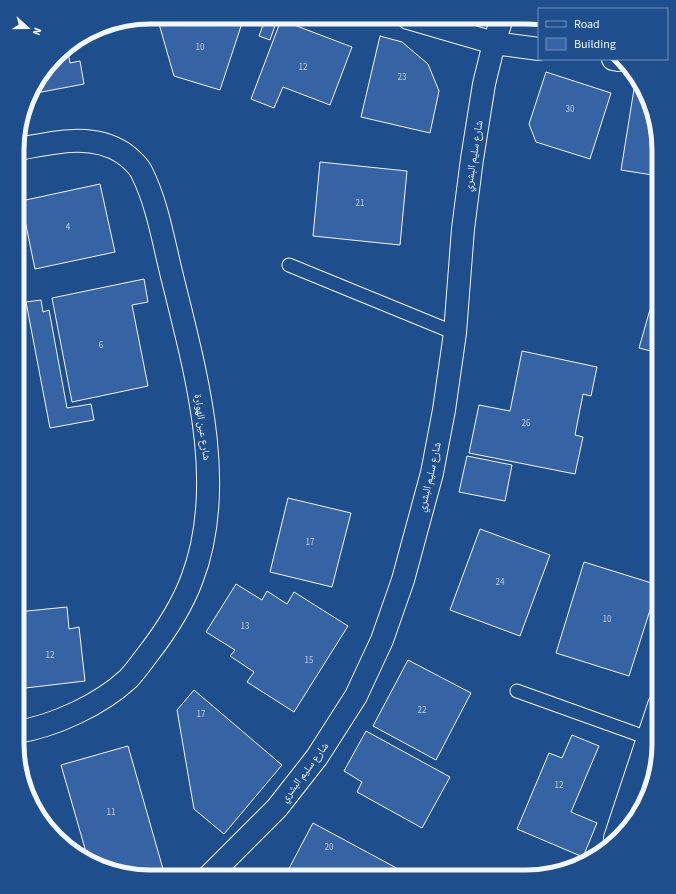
<svg xmlns="http://www.w3.org/2000/svg" width="676" height="894" viewBox="0 0 676 894" font-family="'Source Sans 3','Noto Naskh Arabic',sans-serif">
<rect width="100%" height="100%" fill="#1f4e8c"/>
<path fill="#3563a3" stroke="#f2f6ff" d="M157 17H244L220 90 174 76Z
M266 17H278L270 40 259 36Z
M281 20 352 47 330 105 283 87 274 108 251 99Z
M380 36 402 42 428 64 439 91 430 133 361 117Z
M67 47 70 63 80 61 84 84 31 94 35 84 62 50Z
M546 72 611 93 590 159 536 142 529 124Z
M634 89 645 91 659 149V176L621 170Z
M320 162 407 171 400 245 313 236Z
M100 184 115 252 35 269 21 201Z
M659 278V353L639 348Z
M144 279 148 302 132 305 148 386 72 402 52 298Z
M41 300 43 312 49 310 67 408 91 404 94 420 50 428 26 302Z
M522 351 597 367 591 396 583 394 575 435 583 437 575 474 469 453 479 405 510 411Z
M467 456 512 465 505 501 459 492Z
M288 498 351 513 332 587 270 572Z
M480 529 550 555 520 636 450 610Z
M584 562 658 585 629 676 556 653Z
M236 584 262 600 267 591 287 604 294 592 348 626 294 712 247 682 254 672 230 656 235 650 206 632Z
M67 607 69 629 79 627 85 681 17 689V612Z
M408 660 471 693 436 760 373 726Z
M194 690 282 765 224 834 194 809 177 710Z
M366 731 450 777 422 828 357 792 362 782 344 771Z
M572 735 599 746 571 812 597 823 583 857 517 829 549 753 562 758Z
M128 746 165 876 128 872V874L88 859 61 765Z
M313 823 402 871 399 877 285 876Z"/>
<g fill="none" stroke-linecap="round" stroke-linejoin="round">
<defs>
<path id="lane" d="M289 265 455 333
M517 691 648 738"/>
<path id="street" d="M408 18 494 43 539 49
M613 59 618 60
M17 732C54 726 100 705 128 679 135 672 141 663 148 654 165 632 182 606 192 579 228 485 196 374 173 280 164 245 158 205 142 173 139 166 129 157 123 153 91 132 53 143 18 149
M615 838 659 705
M209 876 277 808 317 757 356 696 382 640 403 580 432 473 444 410 455 333 463 229 472 159 484 84 494 43 502 18"/>
</defs>
<use href="#lane" stroke="#f2f6ff" stroke-width="15"/>
<use href="#street" stroke="#f2f6ff" stroke-width="24"/>
<use href="#lane" stroke="#1f4e8c" stroke-width="13"/>
<use href="#street" stroke="#1f4e8c" stroke-width="22"/>
</g>
<g text-anchor="middle" stroke-width="3" stroke-linejoin="round" paint-order="stroke">
<g font-size="9" fill="#c3d1e8">
<text x="200" y="50">10</text>
<text x="303" y="70">12</text>
<text x="402" y="80">23</text>
<text x="570" y="112">30</text>
<text x="360" y="206">21</text>
<text x="68" y="230">4</text>
<text x="101" y="348">6</text>
<text x="526" y="426">26</text>
<text x="310" y="545">17</text>
<text x="500" y="585">24</text>
<text x="607" y="622">10</text>
<text x="245" y="629">13</text>
<text x="50" y="658">12</text>
<text x="309" y="663">15</text>
<text x="422" y="713">22</text>
<text x="201" y="717">17</text>
<text x="559" y="788">12</text>
<text x="111" y="815">11</text>
<text x="329" y="850">20</text>
</g>
<g font-size="11" fill="#f2f6ff" stroke="#1f4e8c">
<text transform="translate(473 156) rotate(-81)" y="4">شارع سليم البشري</text>
<text transform="translate(203 427) rotate(82)" y="4">شارع عين الهوارة</text>
<text transform="translate(429 477) rotate(-77)" y="4">شارع سليم البشري</text>
<text transform="translate(304 772) rotate(-53)" y="4">شارع سليم البشري</text>
</g>
</g>
<path d="M0 0H676V894H0ZM150 24H526A126 126 0 0 1 652 150V744A126 126 0 0 1 526 870H150A126 126 0 0 1 24 744V150A126 126 0 0 1 150 24Z" fill="#1f4e8c" fill-rule="evenodd"/>
<path fill="none" stroke="#f2f6ff" stroke-width="5" d="M150 24H526A126 126 0 0 1 652 150V744A126 126 0 0 1 526 870H150A126 126 0 0 1 24 744V150A126 126 0 0 1 150 24Z"/>
<rect x="538" y="8" width="130" height="52" fill="#1f4e8c" stroke="#7391ba"/>
<rect x="546" y="21" width="20" height="6" fill="#1f4e8c" stroke="#7391ba"/>
<text x="574" y="28" font-size="12" fill="#f2f6ff">Road</text>
<rect x="546" y="38" width="20" height="12" fill="#3563a3" stroke="#7391ba"/>
<text x="574" y="48" font-size="12" fill="#f2f6ff">Building</text>
<g transform="translate(28 28) rotate(111)" stroke="#1f4e8c" stroke-width="3" paint-order="stroke">
<path d="M0-3L7 15L0 10L-7 15Z" fill="#f2f6ff"/>
<text y="-6" font-size="11" font-weight="bold" text-anchor="middle" fill="#f2f6ff">N</text>
</g>
</svg>
